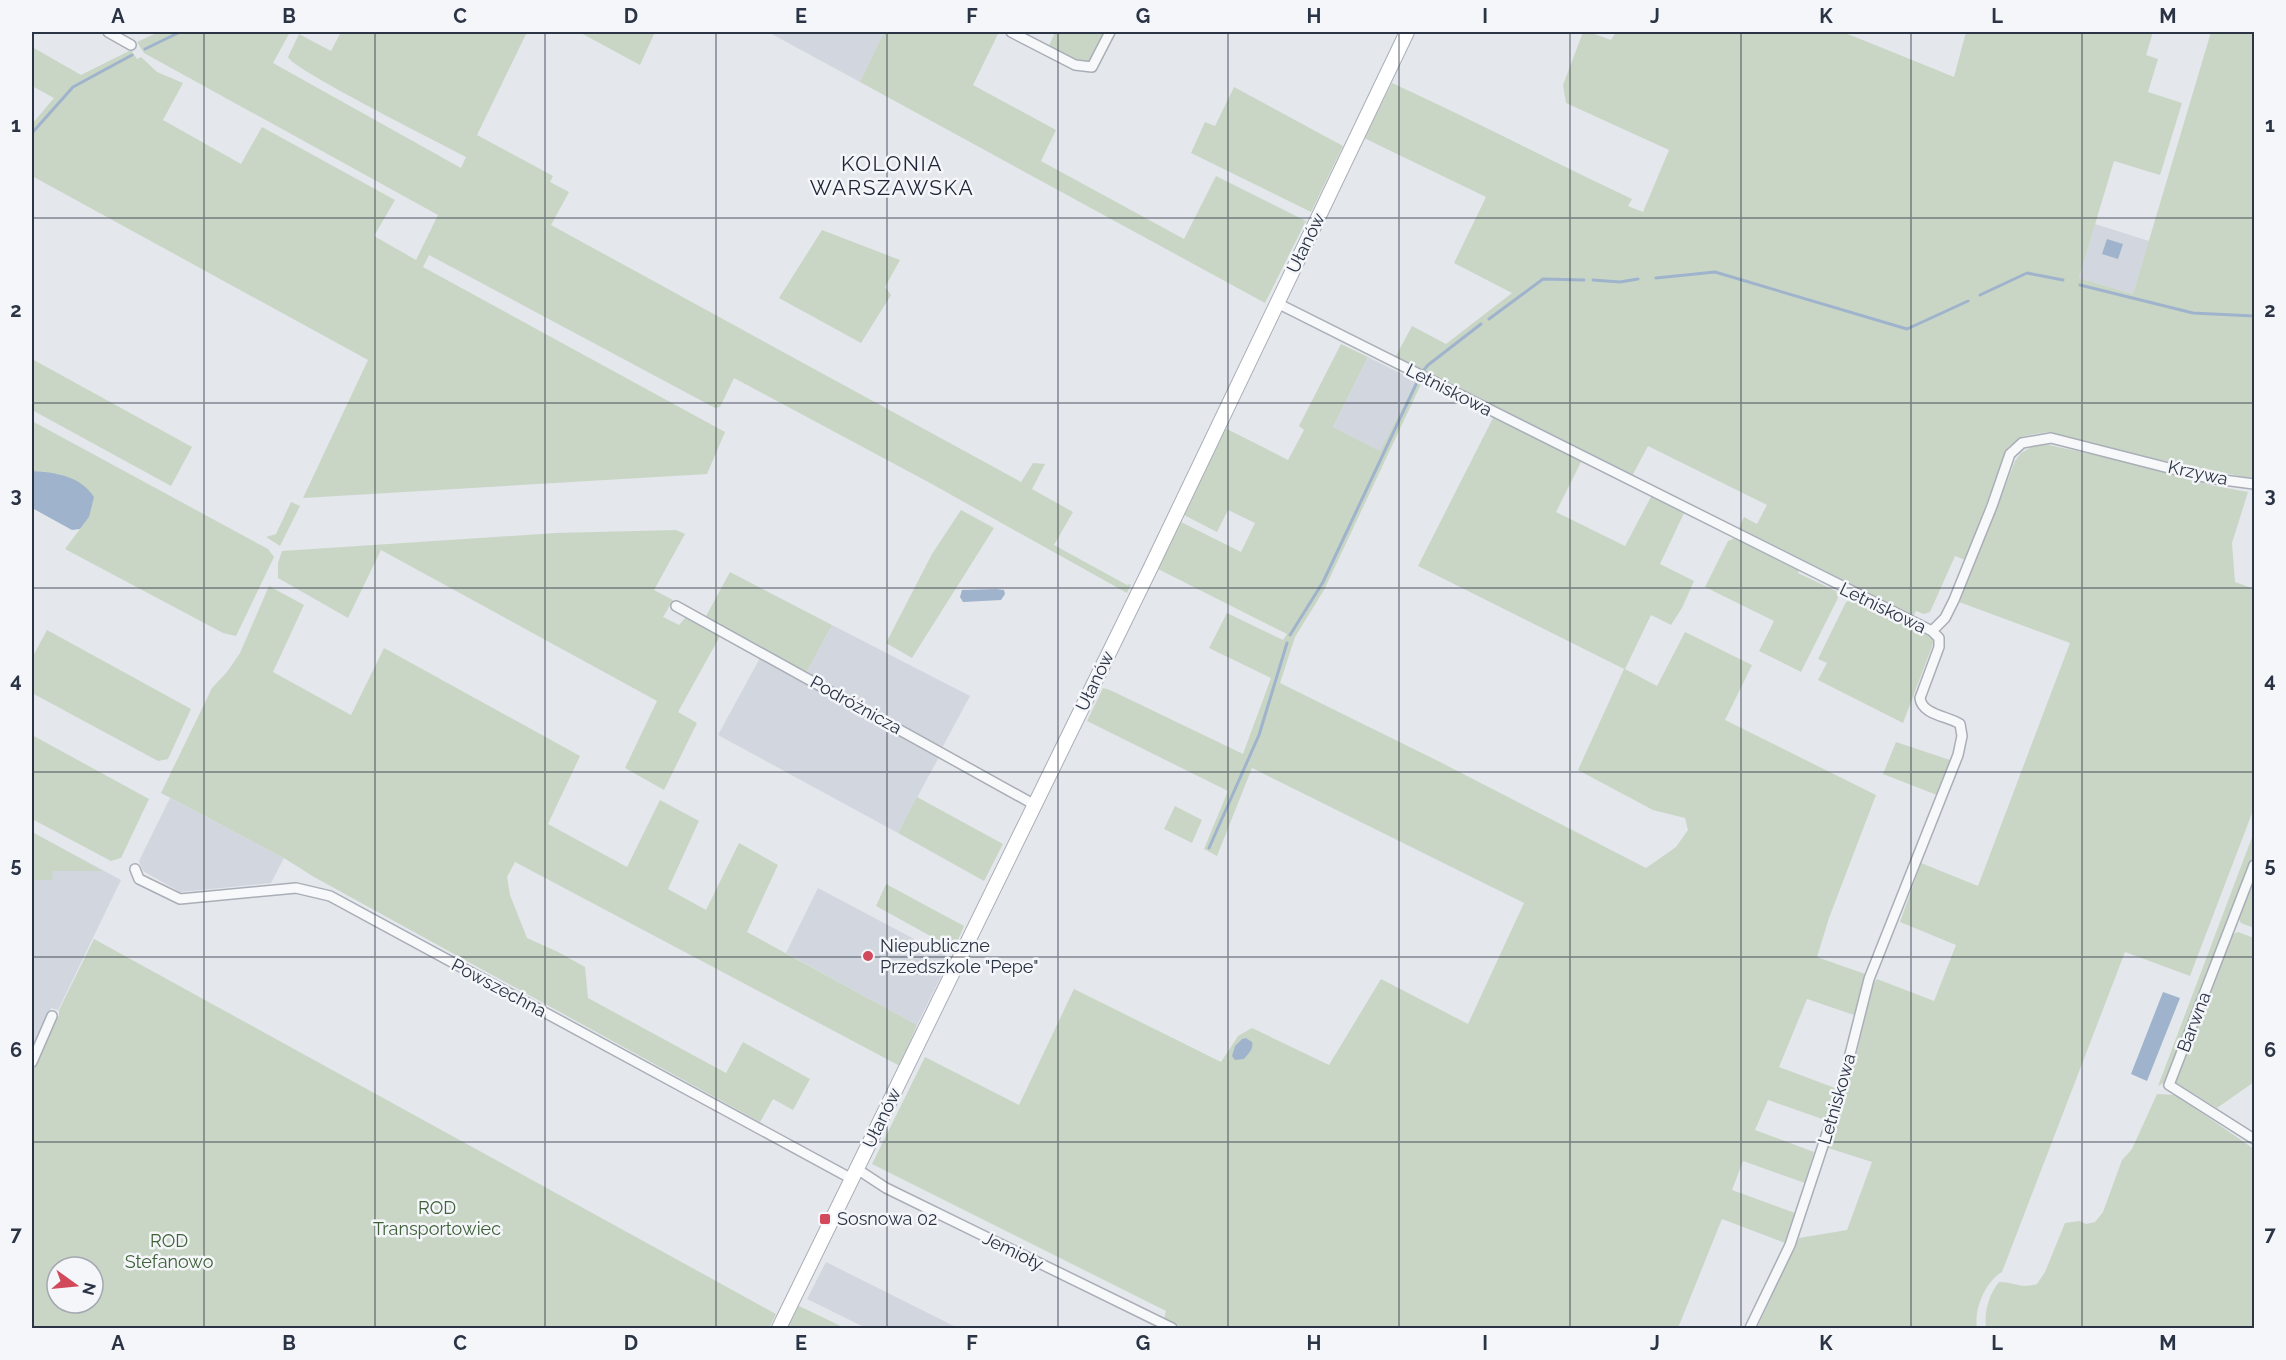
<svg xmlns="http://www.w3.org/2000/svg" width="2286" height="1360" viewBox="0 0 2286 1360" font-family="Raleway,sans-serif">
<rect width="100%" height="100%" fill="#e4e7ec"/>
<path fill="#d2d6de" d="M768 32H884L860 82Z
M2095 224 2149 241 2133 294 2079 278Z
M1368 357 1416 381 1380 451 1333 427Z
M832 625 970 696 942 748 806 673Z
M760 658 940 755 898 833 718 735Z
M170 798 284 858 271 883 180 892 143 871 139 861Z
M32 832 121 880 58 1010 51 1008 32 1054Z
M818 888 950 958 917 1025 786 953Z
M826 1262 958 1328H866L807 1299Z"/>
<path fill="#c9d6c5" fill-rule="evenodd" d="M159 32H290L273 63 461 168 466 157C442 144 293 70 288 57L299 34 331 51 341 32H527L477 135 553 176 550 182 569 192 551 225 1021 482 1033 463 1045 464 1032 489 1073 512 1054 545 1127 585 1131 584 1127 593 930 483 734 378 720 407 715 408 429 255 423 267 725 432 707 474 303 498 368 360 32 176V135L33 133 32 132V124L54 98 32 86V47L81 75 131 50 137 59 141 57 157 72 183 83 163 120 241 164 262 127 395 200 374 236 416 260 438 215 144 53 137 42Z
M579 32H655L640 65Z
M884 32H999L973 85 1056 130 1041 161 1184 239 1216 176 1306 221 1265 303 860 82Z
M1055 32H1104L1090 61 1083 63 1049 46Z
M1583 32H1589L1611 40 1616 32H1843L1954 77 1966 32H2153L2146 55 2158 59 2148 92 2182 103 2160 175 2114 161 2079 278 2133 294 2211 32H2254V479L2142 456 2048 432 2024 436 2008 447 1965 560 1955 556 1930 612 1924 614 1916 611 1912 618 1738 530 1744 517 1757 524 1767 505 1648 446 1631 478 1395 358 1412 326 1446 344 1512 293 1454 263 1486 197 1364 138 1392 83C1473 120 1551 161 1632 199L1628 206 1643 212 1669 150 1566 103 1563 85Z
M1234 87 1343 146 1311 212 1191 153 1205 122 1215 126Z
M822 230 900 260 885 287 891 295 861 343 779 298Z
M1341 344 1368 357 1333 427 1380 451 1418 377 1423 380 1324 590 1295 637 1280 683 1438 761 1646 868 1676 847 1688 830 1685 818 1653 810 1578 770 1624 669 1418 566 1494 416 1582 460 1556 512 1625 546 1652 495 1685 511 1660 564 1694 581 1682 608 1671 625 1651 615 1625 669 1657 686 1685 632 1752 665 1725 720 1876 795 1829 918 1817 957 1865 974 1854 1015 1807 999 1779 1067 1835 1088 1825 1120 1768 1100 1755 1130 1814 1152 1805 1183 1743 1161 1732 1190 1795 1213 1785 1243 1722 1219 1678 1328H1184L1164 1319 1166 1311 872 1164 925 1057 1019 1105 1074 989 1221 1062 1238 1036 1252 1028 1329 1065 1381 979 1468 1024 1524 903 1252 768 1217 856 1204 849 1228 791 1087 721 1103 688 1110 690 1243 754 1271 678 1209 648 1227 613 1283 640 1287 634 1156 568 1179 521 1241 552 1255 523 1228 510 1217 532 1182 514 1225 428 1288 460 1304 430 1299 426Z
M32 359 192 447 171 486 32 410Z
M32 421 268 549 274 557 236 636 223 633 65 549 89 517 46 472 32 471Z
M2035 445H2049L2140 465 2210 485 2248 492 2232 543 2235 582 2254 589V808L2190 976 2125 952 2002 1272C1985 1282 1974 1309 1977 1328H1757L1799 1238 1847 1230 1872 1162 1828 1148 1853 1070 1872 985 1877 979 1934 1001 1956 945 1900 922 1921 863 1978 886 2070 643 1959 602 2015 461 2021 453Z
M291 502 300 506 280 546 266 537 276 534Z
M961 510 994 528 912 658 886 643 932 554Z
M676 530 685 534 654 590 673 600 663 617 679 625 686 617 720 636 678 712 697 723 664 790 625 768 657 701 381 550 348 618 278 578V563L282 551 556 533Z
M1735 538 1800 569 1798 573 1836 591 1838 598 1801 672 1759 651 1774 621 1705 587 1728 541Z
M730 572 832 625 806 673 705 618Z
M269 586 304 605 273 672 351 715 384 648 580 756 548 824 627 867 660 800 699 821 668 889 706 910 739 843 778 865 747 932 917 1025 900 1066 515 862 507 877 510 895 527 938 558 952 585 967 588 998 726 1073 743 1042 810 1079 793 1110 773 1099 760 1122 314 877 284 858 161 793 212 688 227 672 240 653Z
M1853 599 1871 608 1873 605 1936 636 1903 723 1818 680 1827 663 1818 659 1846 602Z
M47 630 191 709 168 759 158 761 32 693V658Z
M32 735 149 799 121 858 111 861 32 819Z
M1896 742 1950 760 1937 795 1883 774Z
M917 797 1003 844 984 881 898 833Z
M1175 806 1202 820 1192 843 1164 829Z
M32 832 103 871H53L52 880H32Z
M2254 832V853L2167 1081 2158 1086Z
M2254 875V928L2241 923 2238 917Z
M886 884 964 926 954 949 876 906Z
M2238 932 2254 938V1082L2217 1108 2175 1082 2231 935Z
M94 939 776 1314 769 1328H32V1067L53 1021 59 1016V1010ZM57 1267H93V1303H57Z
M2157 1094 2176 1095 2254 1149V1328H1986C1984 1312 1989 1294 1999 1282 2015 1282 2020 1289 2037 1284L2045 1272 2065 1223 2079 1221 2086 1224 2095 1222 2103 1212 2122 1160 2132 1149Z
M796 1306H799L845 1328H786Z"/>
<path fill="#9fb4cc" d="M2107 239 2123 244 2118 259 2102 254Z
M32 471C54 472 81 476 94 497L89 517 80 529 72 530 32 508Z
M996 589 1004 590 1005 594 1001 600 963 602 960 597 962 590Z
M2163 992 2180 998 2147 1081 2131 1074Z
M1246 1038 1252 1042C1254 1049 1248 1054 1244 1059L1235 1060 1232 1056 1235 1046 1242 1039Z"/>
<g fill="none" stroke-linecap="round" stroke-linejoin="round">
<path stroke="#9fb4cc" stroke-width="3" d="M145 49 180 32
M32 133 73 87 132 55
M1656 278 1715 272 1907 329 1968 301
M1593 280 1620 282 1638 279
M2080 285 2193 313 2254 316
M1980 295 2027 273 2063 280
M1489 319 1543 279 1584 280
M1423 371 1428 365 1481 324
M1290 635 1323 582 1419 378
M1209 848 1259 735 1287 643"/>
<defs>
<path id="street" d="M108 32 131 45
M1011 32 1075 65 1092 67 1110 32
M1277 303 1932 631 1939 638V647L1920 698C1922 715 1948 716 1960 724L1962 736 1958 755 1869 979 1840 1094 1790 1245 1750 1328
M676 606 1035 805
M1932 631 1945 618 1954 600 1992 506 2010 454 2022 443 2051 438 2208 478 2254 484
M2254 865 2169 1085 2254 1139
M135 869 139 879 180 899 296 888 330 896 852 1179
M32 1062 52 1016
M857 1169 886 1188 1172 1328"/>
<path id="secondary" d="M779 1328 1150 569 1407 32"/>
</defs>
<use href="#street" stroke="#a9aeb7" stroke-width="12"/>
<use href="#secondary" stroke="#a9aeb7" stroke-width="16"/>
<use href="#street" stroke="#f7f8fa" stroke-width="9"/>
<use href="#secondary" stroke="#fff" stroke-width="14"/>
</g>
<path fill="none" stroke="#2b3445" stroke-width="1.5" stroke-opacity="0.55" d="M204 32V1328M375 32V1328M545 32V1328M716 32V1328M887 32V1328M1058 32V1328M1228 32V1328M1399 32V1328M1570 32V1328M1741 32V1328M1911 32V1328M2082 32V1328M32 218H2254M32 403H2254M32 588H2254M32 772H2254M32 957H2254M32 1142H2254"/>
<g fill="#d1495b" stroke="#f4f6f9" stroke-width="2">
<circle cx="868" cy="956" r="6"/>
<rect x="819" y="1213" width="12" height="12" rx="3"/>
</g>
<g text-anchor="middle" stroke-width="5" stroke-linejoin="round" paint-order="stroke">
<g font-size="18" fill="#2b3445" stroke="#f4f6f9">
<text transform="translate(1306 243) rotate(-64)" y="6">Ułanów</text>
<text transform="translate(1449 390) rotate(27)" y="6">Letniskowa</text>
<text transform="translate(2198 473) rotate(12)" y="6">Krzywa</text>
<text transform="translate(1883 608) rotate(26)" y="6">Letniskowa</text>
<text transform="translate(1095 681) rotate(-64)" y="6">Ułanów</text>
<text transform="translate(856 705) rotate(29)" y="6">Podróżnicza</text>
<text transform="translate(499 988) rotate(28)" y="6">Powszechna</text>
<text transform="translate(2194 1022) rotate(-69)" y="6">Barwna</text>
<text transform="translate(1837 1099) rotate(-74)" y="6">Letniskowa</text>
<text transform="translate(882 1118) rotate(-64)" y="6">Ułanów</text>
<text transform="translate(1013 1251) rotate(26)" y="6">Jemioły</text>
</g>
<g font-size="18" fill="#2b3445" stroke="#f4f6f9" text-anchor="start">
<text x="880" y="952">Niepubliczne<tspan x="880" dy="21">Przedszkole "Pepe"</tspan></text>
<text x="837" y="1225">Sosnowa 02</text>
</g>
<g font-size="18" fill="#3f6138" stroke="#f4f6f9">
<text x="437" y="1214">ROD<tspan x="437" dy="21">Transportowiec</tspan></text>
<text x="169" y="1247">ROD<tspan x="169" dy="21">Stefanowo</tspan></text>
</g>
<g font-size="21" letter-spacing="1.5" fill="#1d2536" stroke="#f4f6f9">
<text x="892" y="171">KOLONIA<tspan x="892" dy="24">WARSZAWSKA</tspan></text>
</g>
</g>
<rect width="2286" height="1360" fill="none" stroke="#f4f6f9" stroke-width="66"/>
<g transform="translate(75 1285) rotate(105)"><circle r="28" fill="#f4f6f9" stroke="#a4a8b1" stroke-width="1.5"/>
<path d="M0-4.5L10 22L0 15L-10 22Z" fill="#d1495b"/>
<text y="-9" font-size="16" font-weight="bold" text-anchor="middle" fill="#2b3445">N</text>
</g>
<rect x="33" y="33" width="2220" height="1294" fill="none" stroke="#2b3445" stroke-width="2"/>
<g font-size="20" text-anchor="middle" font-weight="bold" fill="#2b3445">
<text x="118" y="23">A</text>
<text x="289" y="23">B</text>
<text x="460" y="23">C</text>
<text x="631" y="23">D</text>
<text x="801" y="23">E</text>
<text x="972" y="23">F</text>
<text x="1143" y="23">G</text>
<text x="1314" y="23">H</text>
<text x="1485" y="23">I</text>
<text x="1655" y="23">J</text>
<text x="1826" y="23">K</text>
<text x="1997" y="23">L</text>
<text x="2168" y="23">M</text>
<text x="16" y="132">1</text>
<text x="2270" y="132">1</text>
<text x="16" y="317">2</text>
<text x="2270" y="317">2</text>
<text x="16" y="502">3</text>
<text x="2270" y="502">3</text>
<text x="16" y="687">4</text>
<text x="2270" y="687">4</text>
<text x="16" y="872">5</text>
<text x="2270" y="872">5</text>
<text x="16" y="1057">6</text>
<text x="2270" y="1057">6</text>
<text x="16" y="1241">7</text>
<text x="2270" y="1241">7</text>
<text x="118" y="1350">A</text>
<text x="289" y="1350">B</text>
<text x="460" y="1350">C</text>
<text x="631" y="1350">D</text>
<text x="801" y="1350">E</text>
<text x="972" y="1350">F</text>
<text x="1143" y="1350">G</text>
<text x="1314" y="1350">H</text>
<text x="1485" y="1350">I</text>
<text x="1655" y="1350">J</text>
<text x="1826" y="1350">K</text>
<text x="1997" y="1350">L</text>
<text x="2168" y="1350">M</text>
</g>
</svg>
